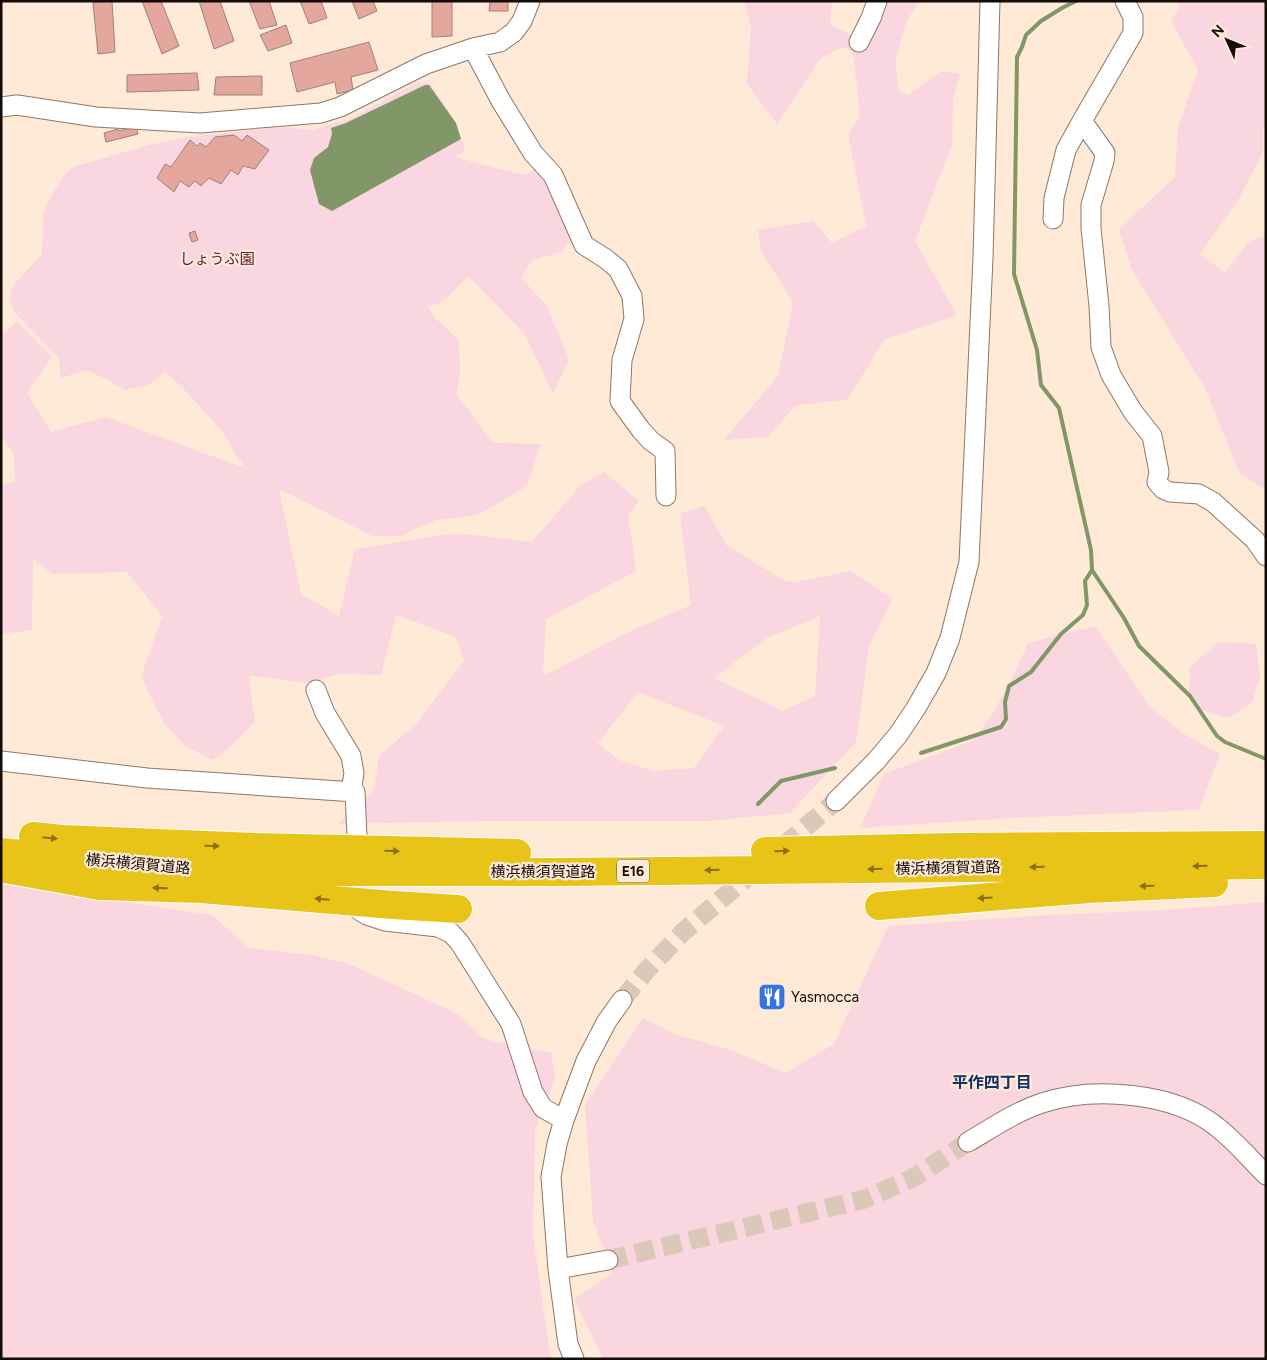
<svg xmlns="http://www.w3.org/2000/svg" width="1267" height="1360" viewBox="0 0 1267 1360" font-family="Figtree,'Noto Sans JP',sans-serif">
<rect width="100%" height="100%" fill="#ffe9d7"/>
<path fill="#f9d6e0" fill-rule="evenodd" d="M744 1H832L830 25 863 40 875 1H919L906 22 895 63 899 91 908 95 942 71 960 74 953 98 952 145 915 241 957 315 885 339 847 400 796 405 768 437 724 440 778 376 793 302 761 251 758 230 813 221 832 243 866 226 848 135 860 116 853 52 843 47 821 58 777 124 747 84 751 27Z
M1179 1H1266V123L1263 125V152L1237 202 1200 254 1225 273 1248 242 1266 235V490L1239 472 1205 388 1132 270 1119 229 1175 177 1178 127 1198 70 1171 21 1179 8Z
M419 82 430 83 456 123 465 151 455 157 495 168 526 175 546 161 574 236 562 252 532 260 521 278 547 306 569 359 553 393 524 333 468 276 445 300 435 305H427L435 318 459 340 460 378 456 393 493 443 541 444 527 486 483 512 472 516 437 520 421 526 401 536H372L286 492 279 490 301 594 339 616 355 549 455 533 532 542 580 486 604 472 639 501 628 515 636 571 546 619 543 676 631 631 691 605 680 513 705 506 726 545 783 580 797 582 851 571 893 599 869 647 856 742 790 813 709 821H481L338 824 374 789 379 756 416 724 464 661 456 637 396 615 381 675 339 674 306 683 249 675 255 722 231 746 213 760 184 745 164 723 141 677 162 616 127 572 52 574 33 559 32 630 1 634V484L15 483 14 455 1 435V336L17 321 52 357 27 393 51 432 106 417 247 469 235 454 223 432 180 385 165 372 148 385 125 390 106 379 86 370 61 378 59 358 14 312 10 300 12 287 42 254 43 216 47 203 64 175 73 167 149 145 189 137 283 127 312 130 351 118ZM820 616 815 696 783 711 714 678 767 638ZM638 692 724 726 694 768 654 771 619 760 598 743Z
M1095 626 1149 706 1184 734 1220 754 1199 810 1011 818 860 828 884 774 972 741 992 715 1014 675 1028 643Z
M1218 642 1256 644 1260 679 1252 702 1229 718 1198 709 1189 693 1190 667Z
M1 884 212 915 249 948 313 955 349 964 458 1014 484 1039 551 1053 555 1078 535 1131 533 1236 551 1359H1Z
M1266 902V1359H603L574 1299 612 1274 593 1220 585 1105 643 1018 677 1035 725 1048 786 1073 834 1044 888 926 1031 916 1163 910Z"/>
<path fill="#829767" d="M425 85H429L456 123 461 139 332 211 319 204 310 170 314 158 328 147 332 134 331 128 346 123Z"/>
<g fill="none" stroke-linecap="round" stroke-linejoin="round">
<path stroke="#829767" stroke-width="4" d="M1076 1 1062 8 1041 21 1026 35 1022 47 1017 57 1014 274 1037 350 1041 385 1059 408 1091 550 1092 570 1124 618 1139 646 1190 696 1217 736 1225 742 1266 759
M921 753 1001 727 1006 719 1005 702 1009 686 1031 672 1061 634 1083 615 1087 605 1085 581 1092 570
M758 804 781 781 835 768"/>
</g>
<path fill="#e3a79d" stroke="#a1807a" d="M103 1H112L115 52 98 54 93 3Z
M142 1H161L179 46 162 54Z
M199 1H220L234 41 214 49Z
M249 1H269L277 25 260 29Z
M300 1H321L327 18 309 24Z
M352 1H373L377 11 359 19Z
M432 1H452V36L432 37Z
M490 1H508V11H489Z
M286 25 292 43 268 51 260 35Z
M369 42 378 70 351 77 353 90 337 94 335 82 297 92 290 63Z
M197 73 199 90 127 92V75Z
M262 76V95H214L216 77Z
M136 126 138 134 106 142 104 133 118 129 119 131Z
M234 135 242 141 247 135 269 150 255 169 243 166 238 175 231 170 221 184 209 178 201 186 195 181 189 187 180 181 174 192 157 178 165 164 171 167 190 140 197 146 200 143 206 147 215 137Z
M195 231 198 240 192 242 189 233Z"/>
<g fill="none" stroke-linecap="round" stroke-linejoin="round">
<path stroke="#dcc8b8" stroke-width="19" stroke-dasharray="19 9" stroke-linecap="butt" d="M622 1000 646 971 683 932 836 801
M608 1260 865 1199 915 1177 968 1142"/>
<defs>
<path id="minor" d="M1125 1 1133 17V33L1082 121 1105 153 1104 161 1091 205V228L1099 306 1101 347 1111 375 1133 412 1152 436 1159 472 1157 482 1163 489 1170 492 1199 494 1213 502 1255 540 1266 556
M859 42 871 18 877 1
M473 48 501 101 533 153 553 175 584 245 606 259 618 269 632 296 634 319 622 360 620 401 641 430 651 441 665 451 666 496
M1 107 17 105 96 117 200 123 321 113 340 107 426 64 473 48 500 42 514 32 522 21 530 1
M1053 219 1054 198 1066 150 1082 121
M316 690 325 713 351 756 354 773 351 792
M1 761 147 778 355 792 357 836
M836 801 876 761 898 735 916 708 936 673 950 638 969 562 983 258 990 1
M360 911 367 915 385 921 438 927 451 933 460 943 511 1024 533 1092 543 1108 564 1120
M968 1142C992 1128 1015 1112 1042 1103 1093 1086 1174 1092 1217 1127 1235 1141 1250 1159 1266 1175
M558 1269 608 1260
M574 1359 568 1344 558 1269 551 1177 557 1144 564 1120 586 1061 607 1021 622 1000"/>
<path id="highway" d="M33 836 63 839 255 847 517 853
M765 851 953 847 1266 845
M1 852 195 869 345 872H563L1266 865
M5 869 99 886 201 889 393 905 458 909
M879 906 1089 889 1214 883"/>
</defs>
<use href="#minor" stroke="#8f7763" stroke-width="21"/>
<use href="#highway" stroke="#fff" stroke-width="30"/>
<use href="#minor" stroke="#fff" stroke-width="19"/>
<use href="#highway" stroke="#e9c418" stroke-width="28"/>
</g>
<defs><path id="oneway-solid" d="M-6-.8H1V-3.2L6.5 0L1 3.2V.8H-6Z" transform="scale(1.25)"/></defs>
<g fill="#89710f">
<use href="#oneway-solid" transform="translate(50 838) rotate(6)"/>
<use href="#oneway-solid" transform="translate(212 846) rotate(2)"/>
<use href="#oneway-solid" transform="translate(392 851) rotate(1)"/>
<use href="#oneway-solid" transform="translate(782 851) rotate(-1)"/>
<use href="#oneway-solid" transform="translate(1200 866) rotate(179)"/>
<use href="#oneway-solid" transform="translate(1037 867) rotate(179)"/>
<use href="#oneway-solid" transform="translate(875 869) rotate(179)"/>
<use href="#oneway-solid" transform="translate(712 870) rotate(179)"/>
<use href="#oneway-solid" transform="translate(1147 886) rotate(178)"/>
<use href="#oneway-solid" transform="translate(160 888) rotate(-178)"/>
<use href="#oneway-solid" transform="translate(985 898) rotate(176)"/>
<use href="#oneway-solid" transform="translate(322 899) rotate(-175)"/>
</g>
<defs>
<symbol id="restaurant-square" viewBox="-11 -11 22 22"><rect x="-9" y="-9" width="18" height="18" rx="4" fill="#3575e3" stroke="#ffe9d7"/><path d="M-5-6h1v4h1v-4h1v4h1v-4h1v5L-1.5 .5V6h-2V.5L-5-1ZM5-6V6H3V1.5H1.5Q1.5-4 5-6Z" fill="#fff"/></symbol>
</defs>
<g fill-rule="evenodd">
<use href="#restaurant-square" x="756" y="981" width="32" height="32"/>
</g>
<g text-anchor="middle" stroke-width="4.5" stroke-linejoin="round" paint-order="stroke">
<rect fill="#ffe9d7" stroke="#5a4e44" stroke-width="1" x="617" y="859.5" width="32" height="23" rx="4"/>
<g font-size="14" font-weight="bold" fill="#130b05">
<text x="633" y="876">E16</text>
</g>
<g font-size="15" fill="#5c1835" stroke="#ffe9d7">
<text x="217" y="264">しょうぶ園</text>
</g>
<g font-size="15" fill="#130b05" stroke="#ffe9d7">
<text transform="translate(138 864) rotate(5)" y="5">横浜横須賀道路</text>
<text transform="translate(948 868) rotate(-1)" y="5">横浜横須賀道路</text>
<text x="543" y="877">横浜横須賀道路</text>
</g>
<g font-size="15" fill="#130b05" stroke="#ffe9d7" text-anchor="start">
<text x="791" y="1002">Yasmocca</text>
</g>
<g font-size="16" font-weight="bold" fill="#143368" stroke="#ffe9d7">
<text x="992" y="1088">平作四丁目</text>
</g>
</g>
<rect width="1267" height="1360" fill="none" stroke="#130b05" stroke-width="5"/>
<g transform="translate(1227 40) rotate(314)" stroke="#ffe9d7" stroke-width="4" paint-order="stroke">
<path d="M0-4L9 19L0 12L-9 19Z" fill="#130b05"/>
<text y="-8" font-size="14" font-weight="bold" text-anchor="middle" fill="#130b05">N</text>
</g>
</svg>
